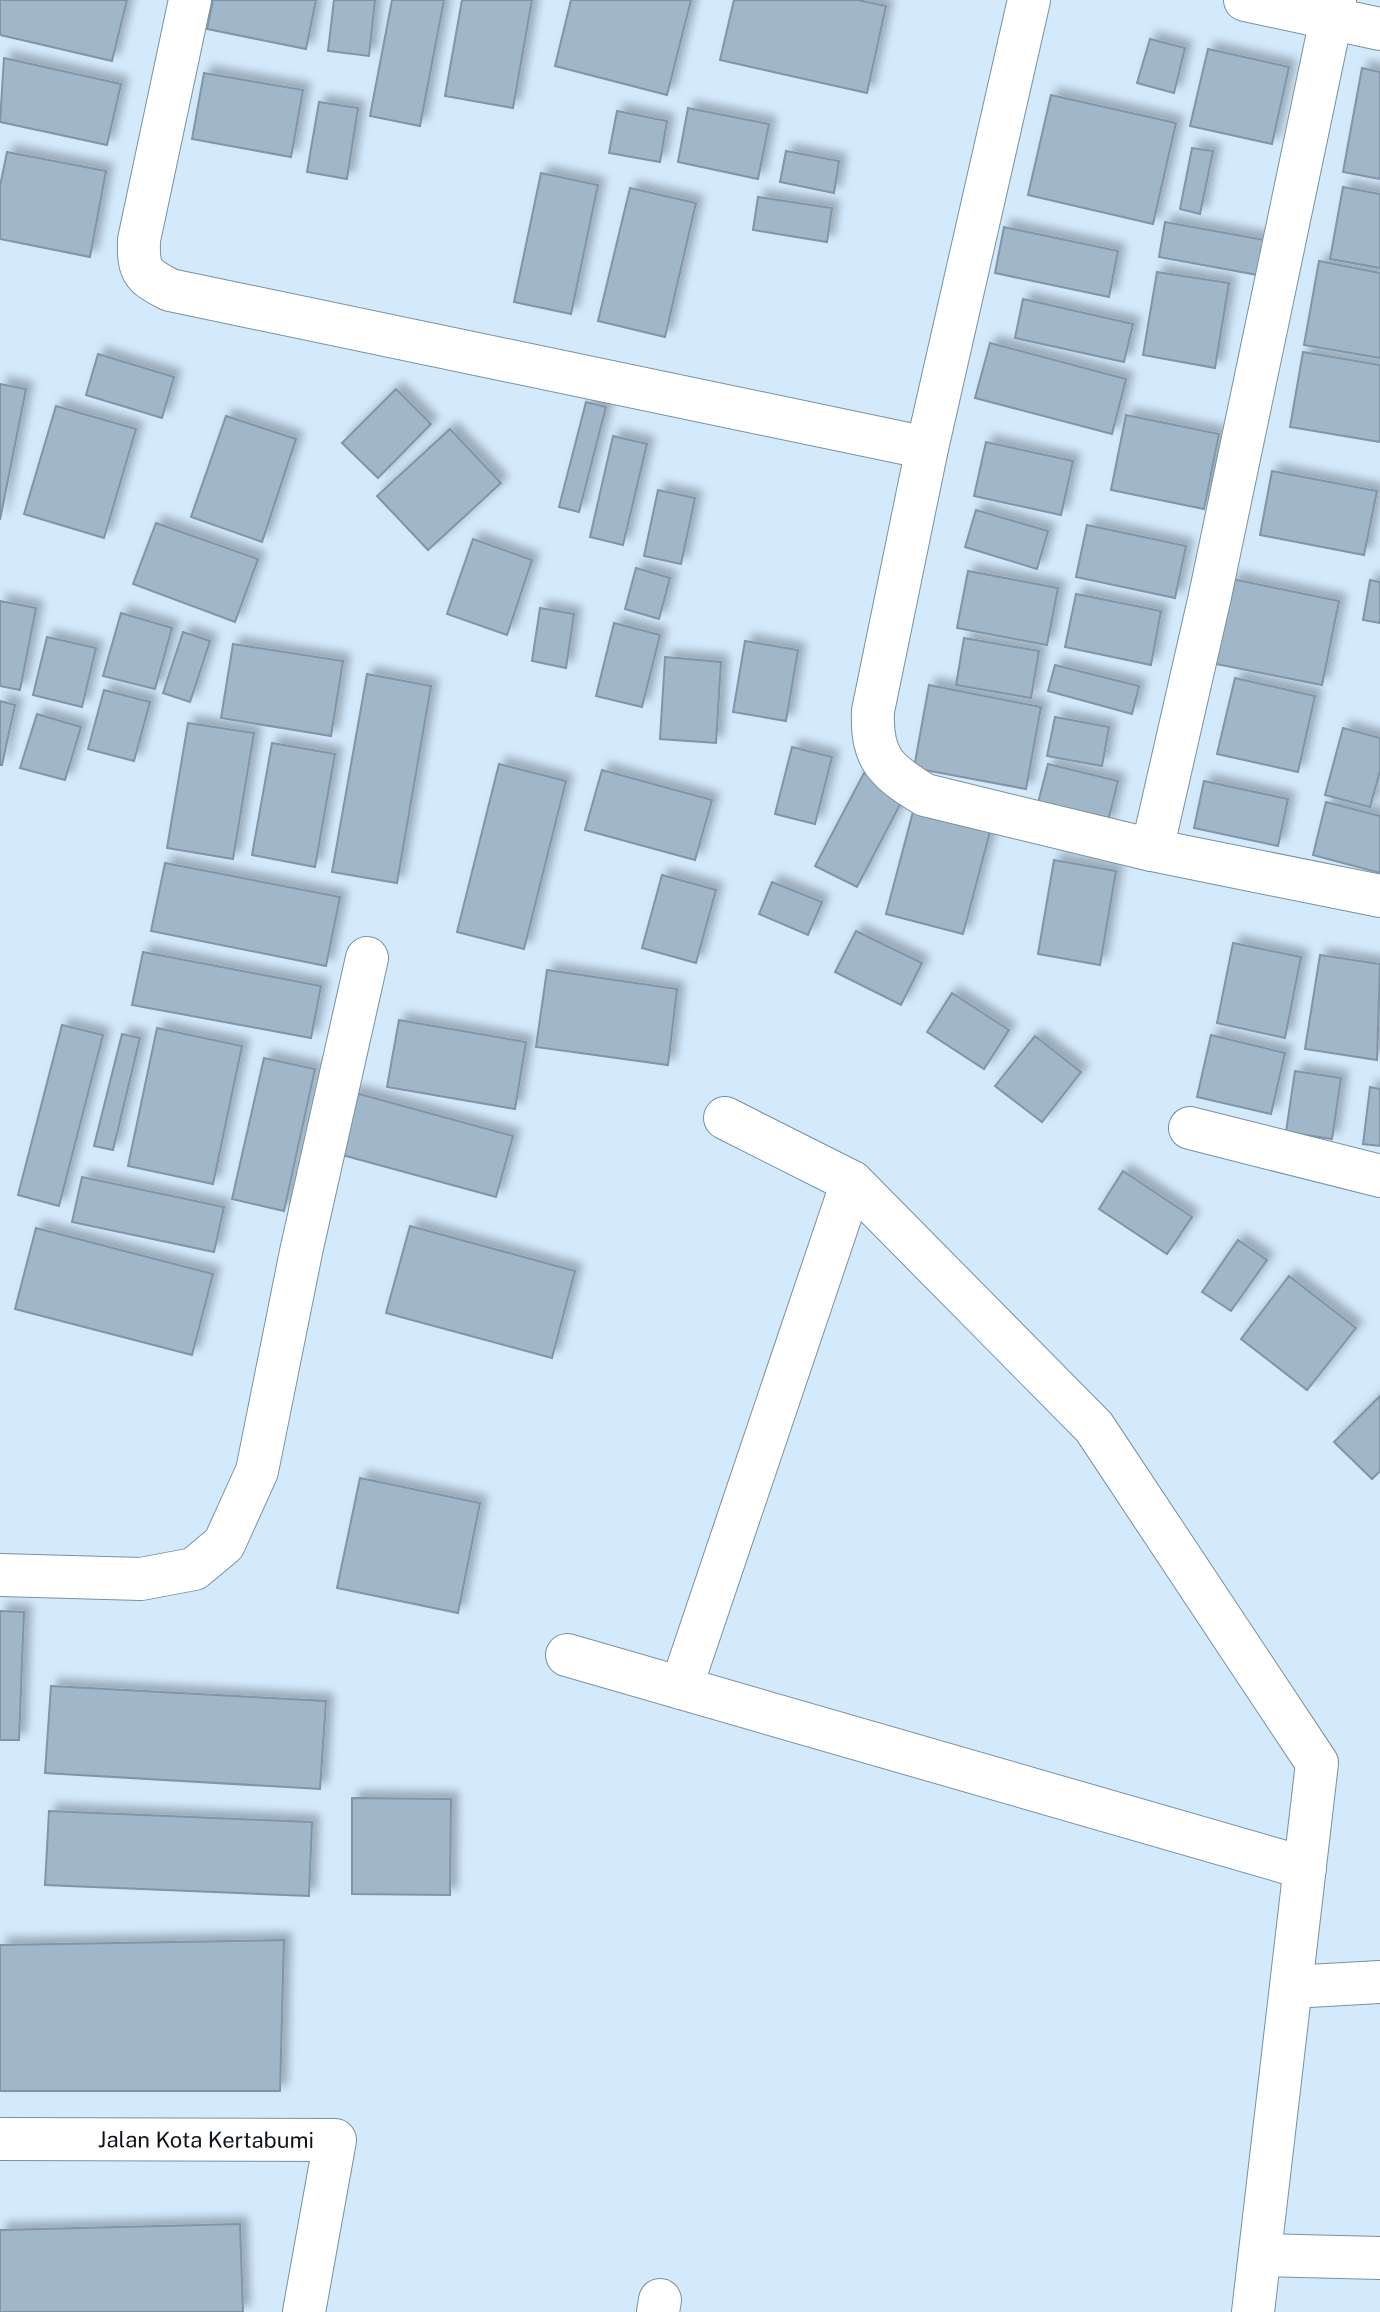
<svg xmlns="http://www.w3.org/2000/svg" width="1380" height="2312" viewBox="0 0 1380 2312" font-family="'Public Sans',sans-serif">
<defs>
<filter id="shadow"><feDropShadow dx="7" dy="-7" stdDeviation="4" flood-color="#0004"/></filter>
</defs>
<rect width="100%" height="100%" fill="#d3eafd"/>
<path fill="#a0b6c9" stroke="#8095a7" stroke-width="2" filter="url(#shadow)" d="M0 0H127L112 61 0 35Z
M213 0H316L306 49 207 29Z
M334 0H375L369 56 328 51Z
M392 0H444L420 126 370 116Z
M462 0H532L513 108 445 96Z
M571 0H691L667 95 555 66Z
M734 0H858L886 6 867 93 720 60Z
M1150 39 1185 48 1174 93 1137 83Z
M1208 49 1289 67 1272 144 1190 126Z
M4 58 121 84 107 145 0 122Z
M1362 68 1380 72V179L1343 172Z
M204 73 303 90 291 157 192 139Z
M1051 95 1176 123 1153 224 1028 195Z
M319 102 358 108 347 179 307 172Z
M688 108 769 124 758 179 678 162Z
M617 111 667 121 660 162 609 153Z
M1192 148 1213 151 1200 214 1180 209Z
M786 151 839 161 834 193 780 182Z
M7 152 106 171 90 257 0 239V186Z
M541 173 598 185 571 314 514 302Z
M1343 187 1380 194V268L1330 259Z
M630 188 696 203 665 337 598 321Z
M758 197 832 208 827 242 753 230Z
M1165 222 1270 241 1263 276 1159 257Z
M1004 227 1118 251 1109 297 995 273Z
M1319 261 1380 273V358L1304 345Z
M1157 272 1229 283 1215 368 1143 355Z
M1023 299 1133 324 1124 362 1015 338Z
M990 343 1126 379 1112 434 975 398Z
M1303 352 1380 365V442L1290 427Z
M98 354 174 377 162 418 86 395Z
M0 384 26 389 0 520Z
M396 389 431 424 378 478 342 443Z
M586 402 606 407 579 512 559 507Z
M56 406 136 429 104 538 24 514Z
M1126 415 1219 434 1204 509 1111 490Z
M226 416 296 439 262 542 191 517Z
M450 429 501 483 428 550 377 496Z
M613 436 647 444 623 545 590 537Z
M986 442 1073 461 1061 515 974 496Z
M1272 471 1377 491 1364 555 1260 535Z
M658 490 695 498 681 564 644 556Z
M976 510 1048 531 1037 569 965 547Z
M156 523 258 559 235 622 133 584Z
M1087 525 1186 546 1175 598 1076 577Z
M473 539 532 560 507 635 447 614Z
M636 568 670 578 659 619 625 609Z
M968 571 1058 588 1047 645 957 628Z
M1232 579 1339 601 1322 685 1216 664Z
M1370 580 1380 582V623L1363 620Z
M1076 594 1161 611 1151 665 1065 647Z
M0 601 36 608 20 690 0 686Z
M540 608 574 614 566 668 532 661Z
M121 613 172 628 155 689 103 676Z
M614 623 660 635 642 707 596 696Z
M183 632 210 641 190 702 163 693Z
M47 637 96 648 82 707 33 695Z
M964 638 1039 651 1031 698 956 685Z
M745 641 798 650 786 721 733 712Z
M233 644 343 661 331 736 221 718Z
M665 657 721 662 716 743 660 739Z
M1055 665 1139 686 1132 714 1048 691Z
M367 674 431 686 397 883 332 872Z
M1235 678 1315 696 1298 772 1217 754Z
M929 685 1041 707 1026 789 914 768Z
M104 690 150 702 134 761 88 749Z
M0 701 15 705 2 765H0Z
M37 714 81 727 65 780 20 768Z
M1055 717 1109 727 1102 766 1047 756Z
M188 723 254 733 233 859 167 848Z
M1343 728 1380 738V771L1370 807 1325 795Z
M272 743 335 754 315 867 252 855Z
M792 747 832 757 815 824 775 814Z
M499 764 566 781 524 949 457 932Z
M1048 764 1118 781 1107 825 1037 807Z
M602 770 712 800 695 860 585 830Z
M864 773 905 795 857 887 815 866Z
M1204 781 1288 799 1278 846 1194 828Z
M1326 802 1380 816V873L1313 855Z
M914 808 991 828 963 934 886 914Z
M1054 860 1116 871 1100 965 1038 954Z
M165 863 340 897 326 966 151 931Z
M662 875 716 890 696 963 642 948Z
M772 882 822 902 808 935 759 914Z
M856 931 922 963 901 1005 835 972Z
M1233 943 1301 957 1285 1038 1217 1023Z
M143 952 321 986 311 1038 132 1005Z
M1320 955 1380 964 1377 1060 1305 1049Z
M547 970 677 989 668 1065 536 1047Z
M952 993 1009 1030 984 1069 927 1032Z
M399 1020 526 1042 515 1109 387 1087Z
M62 1025 103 1035 59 1206 18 1195Z
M157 1028 242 1046 213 1184 128 1166Z
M122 1034 140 1038 113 1150 94 1146Z
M1211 1035 1285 1053 1271 1114 1197 1097Z
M1035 1036 1081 1072 1042 1122 995 1086Z
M264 1058 315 1069 284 1211 232 1199Z
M1295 1071 1341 1078 1332 1139 1286 1132Z
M1370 1087 1380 1089V1146L1363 1144Z
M352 1092 513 1136 496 1197 335 1153Z
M1123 1171 1192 1217 1167 1254 1099 1209Z
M82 1177 224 1207 214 1252 72 1222Z
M410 1226 575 1271 552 1358 386 1313Z
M36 1228 213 1274 192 1355 15 1309Z
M1238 1240 1267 1260 1231 1311 1202 1292Z
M1289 1276 1356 1328 1307 1390 1241 1339Z
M1380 1396V1471L1372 1479 1334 1442Z
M360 1478 480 1503 458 1613 337 1588Z
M0 1611 24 1612 19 1740H0Z
M51 1686 326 1701 320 1789 45 1773Z
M352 1798 451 1799 450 1895 352 1894Z
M49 1811 312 1822 309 1896 45 1885Z
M284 1940 280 2091H0V1945Z
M240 2224 243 2312H0V2230Z"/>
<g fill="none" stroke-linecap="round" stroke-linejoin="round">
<defs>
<g id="street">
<path d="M190 0 139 240C138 271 142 276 170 290L927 448"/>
<path d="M1029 0 927 448 873 711C871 759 886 771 925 795L1152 850 1380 896"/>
<path d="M1245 0 1380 29"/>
<path d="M1152 850 1210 596 1335 0"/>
<path d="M725 1118 852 1182 1094 1427 1317 1763 1253 2312"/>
<path d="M1190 1128 1380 1176"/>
<path d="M0 1575 141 1579 194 1569 224 1544 257 1471 301 1252 367 958"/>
<path d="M567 1655 1305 1868"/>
<path d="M681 1688 852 1182"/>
<path d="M1291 1987 1380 1982"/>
<path id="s1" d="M0 2139 335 2140 304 2312"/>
<path d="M1260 2255 1380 2258"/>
<path d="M658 2312 660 2300"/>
</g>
</defs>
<use href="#street" stroke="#7a90a1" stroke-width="44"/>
<use href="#street" stroke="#fff" stroke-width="42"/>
</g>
<g text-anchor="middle" stroke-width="6" stroke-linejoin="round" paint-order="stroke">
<g font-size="22" fill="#0d151b" stroke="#ecf5fd">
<text dy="8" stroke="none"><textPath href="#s1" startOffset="206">Jalan Kota Kertabumi</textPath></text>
</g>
</g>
</svg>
